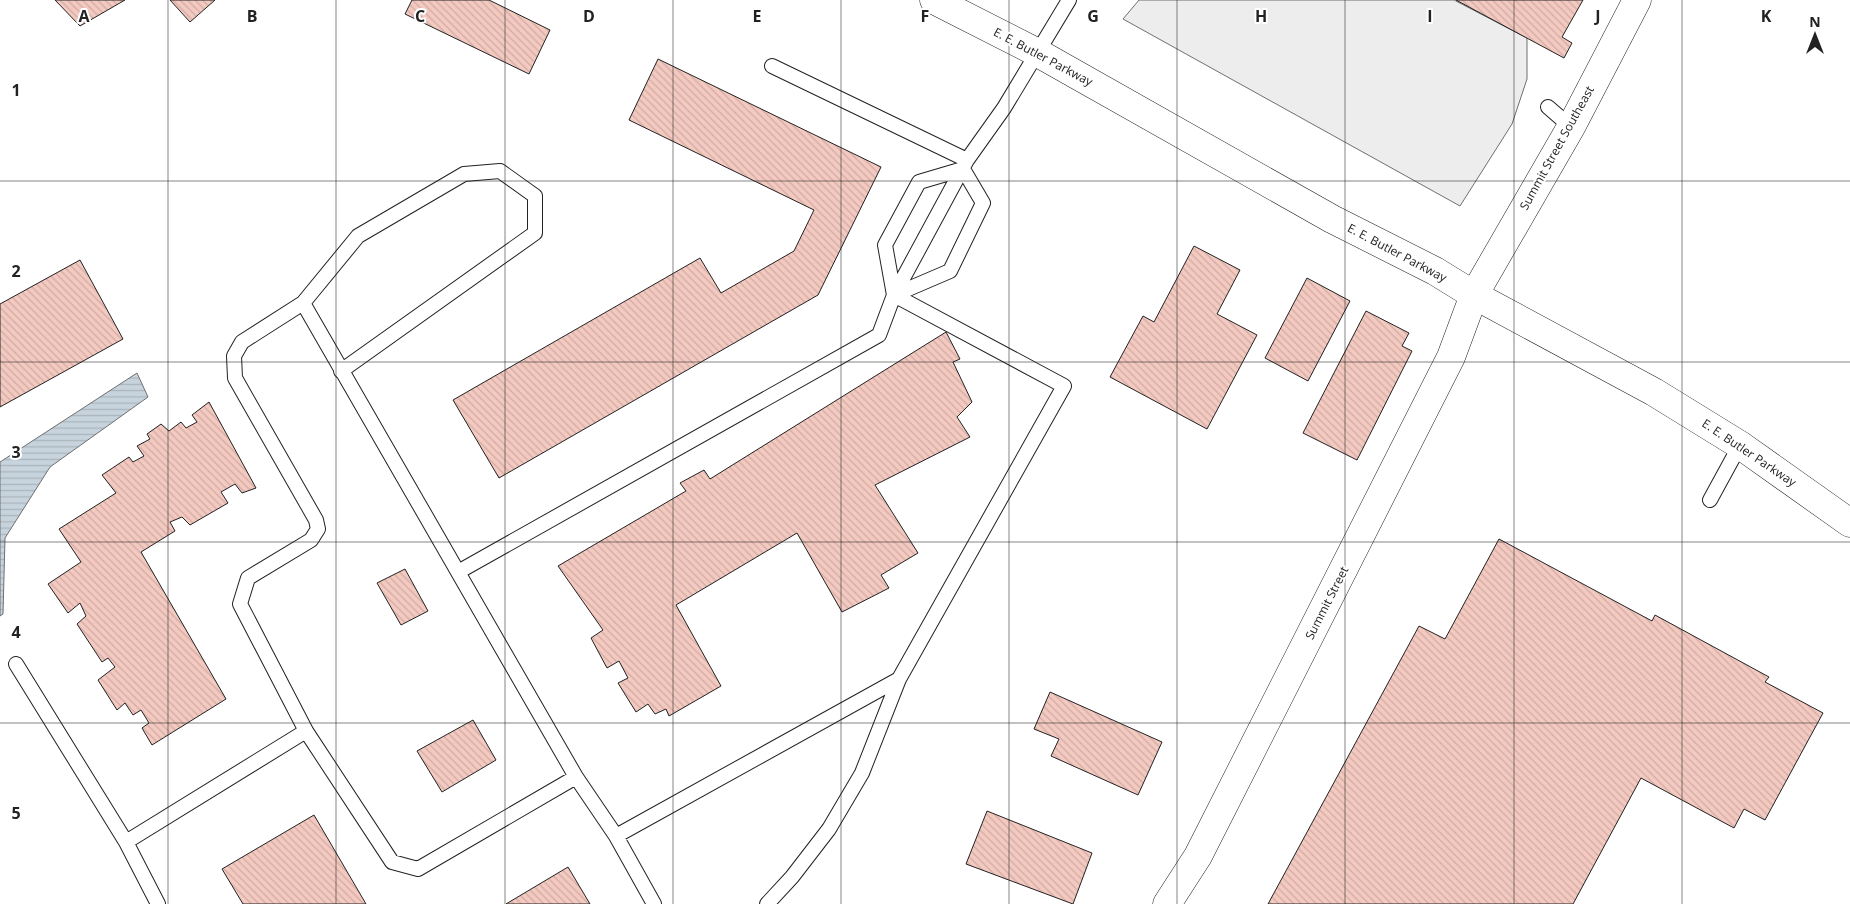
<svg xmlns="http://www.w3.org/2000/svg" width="1850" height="904" viewBox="0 0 1850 904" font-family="'Open Sans',sans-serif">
<defs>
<pattern id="water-rules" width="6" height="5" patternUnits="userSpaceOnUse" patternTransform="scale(1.25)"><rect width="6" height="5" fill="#c7d3dd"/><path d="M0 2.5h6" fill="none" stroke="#abb5bd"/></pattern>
<pattern id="building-back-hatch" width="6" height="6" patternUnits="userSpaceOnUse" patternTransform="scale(1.25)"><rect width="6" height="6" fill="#f3c9c0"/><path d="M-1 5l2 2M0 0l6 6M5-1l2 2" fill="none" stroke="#d0aca5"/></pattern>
</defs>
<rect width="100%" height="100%" fill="#fff"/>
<path fill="#ededed" stroke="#6f6f6f" d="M1139 0H1454L1527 38V79L1512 124 1460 206 1123 19Z"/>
<path fill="url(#water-rules)" stroke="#6f6f6f" d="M137 373 148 397 50 467 5 538 3 614 0 616V462Z"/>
<path fill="url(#building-back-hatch)" stroke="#222" d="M55 0H125L80 26Z
M170 0H215L190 22Z
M412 0H489L550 30 529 74 405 14Z
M1456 0H1583L1562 37 1572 43 1564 58Z
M658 59 881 167 818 295 499 478 453 400 700 258 721 293 794 251 814 210 629 120Z
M1194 246 1240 270 1217 314 1257 335 1207 429 1110 377 1143 316 1154 322Z
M80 260 123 339 0 407V304Z
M1307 278 1350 301 1308 381 1265 358Z
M1366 311 1409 333 1402 346 1412 351 1357 460 1303 433Z
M946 332 960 359 953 362 972 402 957 417 970 437 875 485 918 553 881 575 889 588 842 612 797 533 676 605 721 686 669 716 666 709 655 714 648 704 636 712 618 683 628 678 619 661 607 668 591 638 603 630 558 566 686 491 680 483 704 470 710 479Z
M209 402 256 488 242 493 235 484 221 492 228 503 190 525 182 517 170 522 175 531 141 552 226 699 152 745 142 728 149 723 141 710 133 715 125 703 117 710 98 680 115 667 108 658 102 662 77 624 86 616 80 603 68 613 48 584 81 562 59 529 116 493 102 475 129 457 133 462 144 456 137 446 150 439 147 434 161 424 169 431 181 422 186 428 197 422 192 415Z
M1499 539 1652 621 1655 615 1769 677 1765 682 1823 713 1765 820 1744 809 1734 828 1641 778 1573 904H1268L1419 626 1445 639Z
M405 569 428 611 401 625 377 583Z
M1050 692 1162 742 1138 795 1051 756 1059 739 1034 729Z
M473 720 496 760 442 792 417 751Z
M987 811 1092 853 1073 904 966 864Z
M314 815 366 904H243L222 869Z
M568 867 590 904H506Z"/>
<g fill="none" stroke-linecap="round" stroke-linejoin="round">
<defs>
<path id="lane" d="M772 66 967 160
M1548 107 1571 127
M894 295 967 160 1004 108 1069 0
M894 295 950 271 983 203 963 169
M894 295 885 245 919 182 963 169
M303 303 576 777 616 836 654 904
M1710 500 1740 445
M458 572 879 335 894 295 1064 386 899 679 862 773 829 829 792 877 767 904
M16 664 126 842 306 731 240 604 248 578 311 540 318 529 316 520 235 378 234 356 242 342 303 303 358 236 464 174 500 171 535 196V233L341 371
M306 731 392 862 418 869 576 777
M616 836 899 679
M126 842 158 904"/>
<path id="street" d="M1167 904 1198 856 1451 357 1474 295 1571 127 1637 0"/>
<path id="highway" d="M934 0 1038 53 1332 219 1435 271 1474 295 1654 392 1740 445 1850 523"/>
</defs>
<use href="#lane" stroke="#222" stroke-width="16"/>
<use href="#street" stroke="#222" stroke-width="29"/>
<use href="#highway" stroke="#222" stroke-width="29"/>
<use href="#lane" stroke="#fff" stroke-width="14"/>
<use href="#street" stroke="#fff" stroke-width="28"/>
<use href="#highway" stroke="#fff" stroke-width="28"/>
</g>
<path fill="none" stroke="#222" stroke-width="1" stroke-opacity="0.55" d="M168 0V904M336 0V904M505 0V904M673 0V904M841 0V904M1009 0V904M1177 0V904M1345 0V904M1514 0V904M1682 0V904M0 181H1850M0 362H1850M0 542H1850M0 723H1850"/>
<g text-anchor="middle" stroke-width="4" stroke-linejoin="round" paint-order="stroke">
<g font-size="12" fill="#222" stroke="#fff">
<text transform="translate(1043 57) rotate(28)" y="4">E. E. Butler Parkway</text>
<text transform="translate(1557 148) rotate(-61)" y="4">Summit Street Southeast</text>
<text transform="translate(1397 253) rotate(28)" y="4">E. E. Butler Parkway</text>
<text transform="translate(1749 453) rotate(34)" y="4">E. E. Butler Parkway</text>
<text transform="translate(1327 603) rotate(-63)" y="4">Summit Street</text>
</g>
</g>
<g font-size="16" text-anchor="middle" font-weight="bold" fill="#222" stroke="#fff" stroke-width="4" stroke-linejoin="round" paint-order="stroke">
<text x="84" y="22">A</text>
<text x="252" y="22">B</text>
<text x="420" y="22">C</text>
<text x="589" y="22">D</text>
<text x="757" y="22">E</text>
<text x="925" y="22">F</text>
<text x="1093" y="22">G</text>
<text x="1261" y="22">H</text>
<text x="1430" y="22">I</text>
<text x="1598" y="22">J</text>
<text x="1766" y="22">K</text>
<text x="16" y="96">1</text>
<text x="16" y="277">2</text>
<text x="16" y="458">3</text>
<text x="16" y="638">4</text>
<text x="16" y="819">5</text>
</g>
<g transform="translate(1815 35)" stroke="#ffffff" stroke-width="4" paint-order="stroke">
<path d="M0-4L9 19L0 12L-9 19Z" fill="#222222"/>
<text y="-8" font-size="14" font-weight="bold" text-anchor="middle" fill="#222222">N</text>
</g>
</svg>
